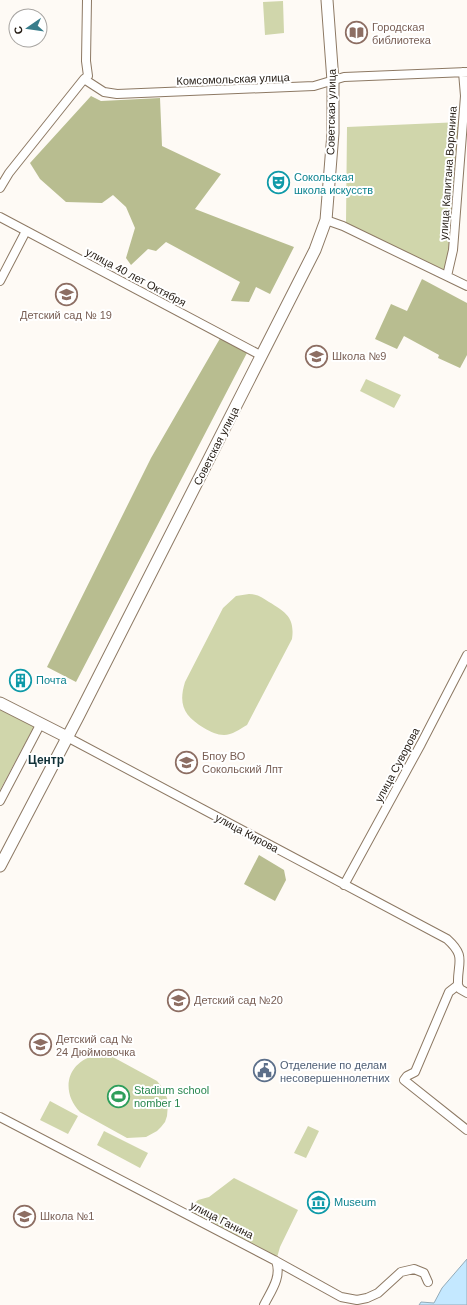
<svg xmlns="http://www.w3.org/2000/svg" width="467" height="1305" viewBox="0 0 467 1305" font-family="Arial,sans-serif">
<rect width="100%" height="100%" fill="#fefaf5"/>
<path fill="#d0d6ab" d="M283 1 284 33 265 35 263 2Z
M461 122 451 249 444 271 346 223 347 127Z
M366 379 401 395 394 408 360 391Z
M249 594C257 594 262 597 269 602 286 612 295 618 292 639L247 725C240 729 232 735 224 735 217 735 211 732 204 728 184 716 178 705 185 682L223 608 236 596Z
M0 707 35 725 0 790Z
M98 1055 111 1056 157 1081 162 1087 167 1098 168 1104 167 1116 165 1122 161 1127 157 1131 146 1137 127 1138 80 1112C59 1090 68 1060 98 1055Z
M50 1101 78 1116 68 1134 40 1120Z
M308 1126 319 1131 306 1158 294 1153Z
M104 1131 148 1153 140 1168 97 1145Z
M234 1178 298 1210 280 1247 276 1261 184 1213 198 1200 209 1197Z"/>
<path fill="#b8bd90" d="M91 96 101 101 160 98 162 146 221 174 195 209 294 247 270 294 256 287 249 302 231 301 240 282 166 242 156 251 148 249 131 265 126 258 135 228 126 207 113 195 102 203 66 202 40 179 30 163Z
M422 279 467 303V355L460 368 438 358 439 355 404 336 397 349 375 339 391 304 407 311Z
M222 335 249 349 76 682 47 667 151 458Z
M259 855 284 870 286 880 275 901 244 884Z"/>
<path fill="#c4e8ff" stroke="#94abb8" d="M467 1259V1305H419L421 1302 434 1303 442 1288Z"/>
<g fill="none" stroke-linecap="round" stroke-linejoin="round">
<defs>
<path id="minor" d="M87 0 86 61 88 76 84 79 104 92 117 94 314 86 344 77 467 72
M0 188 9 173 84 79
M0 217 262 356
M326 220 343 226 467 286
M447 276 453 250 465 96 463 72
M0 281 26 231
M67 737 447 939C467 957 457 962 458 985
M0 801 41 723
M344 885 421 744 467 655
M458 985 449 992 415 1072 407 1076 404 1080 467 1130
M458 985 460 989 467 993
M0 1117 276 1261 341 1297 357 1300 367 1298 378 1293 401 1272 414 1269 424 1273 428 1282
M264 1305C271 1291 282 1277 276 1261"/>
<path id="major" d="M0 703 67 737
M0 866 78 717 315 250 326 220 333 133V81L327 0"/>
</defs>
<use href="#minor" stroke="#8d7964" stroke-width="10"/>
<use href="#major" stroke="#8d7964" stroke-width="13"/>
<use href="#minor" stroke="#fff" stroke-width="8"/>
<use href="#major" stroke="#fff" stroke-width="11"/>
</g>
<defs>
<symbol id="library-ring" viewBox="-11 -11 22 22"><circle r="9.5" fill="#fff" stroke="#8d6e63" stroke-width="1.5"/><path d="M-6-4Q-3-5.5-.7-3.5V5Q-3 3-6 4ZM6-4Q3-5.5 .7-3.5V5Q3 3 6 4Z" fill="#8d6e63"/></symbol>
<symbol id="theatre-ring" viewBox="-11 -11 22 22"><circle r="9.5" fill="#fff" stroke="#0f9aa8" stroke-width="1.5"/><path d="M-5-5.5Q0-4 5-5.5V0Q5 5 0 6Q-5 5-5 0ZM-3.3-2.5H-1v1.5H-3.3ZM1-2.5H3.3v1.5H1ZM-2.8 1Q0 5.5 2.8 1Z" fill="#0f9aa8"/></symbol>
<symbol id="school-ring" viewBox="-11 -11 22 22"><circle r="9.5" fill="#fff" stroke="#8d6e63" stroke-width="1.5"/><path d="M0-5L7-2L0 1L-7-2ZM-4 1L0 2.5L4 1V4Q0 6-4 4Z" fill="#8d6e63"/></symbol>
<symbol id="building-ring" viewBox="-11 -11 22 22"><circle r="9.5" fill="#fff" stroke="#0f9aa8" stroke-width="1.5"/><path d="M-4-6H4V6H1V3H-1V6H-4ZM-2.5-4.3h1.7v1.8h-1.7ZM.8-4.3h1.7v1.8H.8ZM-2.5-1h1.7V.8h-1.7ZM.8-1h1.7V.8H.8Z" fill="#0f9aa8"/></symbol>
<symbol id="university-ring" viewBox="-11 -11 22 22"><circle r="9.5" fill="#fff" stroke="#8d6e63" stroke-width="1.5"/><path d="M0-5L7-2L0 1L-7-2ZM-4 1L0 2.5L4 1V4Q0 6-4 4Z" fill="#8d6e63"/></symbol>
<symbol id="civic-ring" viewBox="-11 -11 22 22"><circle r="9.5" fill="#fff" stroke="#5c6f8a" stroke-width="1.5"/><path d="M-.6-6.5H3V-4.5H.6V-3L4-1V1h2V6H-6V1h2V-1L-.6-3ZM-1.2 2.5V6h2.4V2.5Z" fill="#5c6f8a"/></symbol>
<symbol id="stadium-ring" viewBox="-11 -11 22 22"><circle r="9.5" fill="#fff" stroke="#2e9e5b" stroke-width="1.5"/><path d="M0-5a6.5 5 0 1 0 0 10a6.5 5 0 1 0 0-10ZM-3.5-1.8h7v3.6h-7Z" fill="#2e9e5b"/></symbol>
<symbol id="museum-ring" viewBox="-11 -11 22 22"><circle r="9.5" fill="#fff" stroke="#0f9aa8" stroke-width="1.5"/><path d="M0-6L6-3V-2H-6V-3ZM-5-1h2V3h-2ZM-1-1h2V3h-2ZM3-1h2V3H3ZM-6 4H6V6H-6Z" fill="#0f9aa8"/></symbol>
</defs>
<g fill-rule="evenodd">
<use href="#library-ring" x="344" y="20" width="25" height="25"/>
<use href="#theatre-ring" x="266" y="170" width="25" height="25"/>
<use href="#school-ring" x="54" y="282" width="25" height="25"/>
<use href="#school-ring" x="304" y="344" width="25" height="25"/>
<use href="#building-ring" x="8" y="668" width="25" height="25"/>
<use href="#university-ring" x="174" y="750" width="25" height="25"/>
<use href="#school-ring" x="166" y="988" width="25" height="25"/>
<use href="#school-ring" x="28" y="1032" width="25" height="25"/>
<use href="#civic-ring" x="252" y="1058" width="25" height="25"/>
<use href="#stadium-ring" x="106" y="1084" width="25" height="25"/>
<use href="#museum-ring" x="306" y="1190" width="25" height="25"/>
<use href="#school-ring" x="12" y="1204" width="25" height="25"/>
</g>
<g text-anchor="middle" stroke-width="4" stroke-linejoin="round" paint-order="stroke">
<g font-size="11" fill="#785e54" stroke="#fff" text-anchor="start">
<text x="372" y="31">Городская<tspan x="372" dy="13">библиотека</tspan></text>
<text x="66" y="319" text-anchor="middle">Детский сад № 19</text>
<text x="332" y="360">Школа №9</text>
<text x="202" y="760">Бпоу ВО<tspan x="202" dy="13">Сокольский Лпт</tspan></text>
<text x="194" y="1004">Детский сад №20</text>
<text x="56" y="1043">Детский сад №<tspan x="56" dy="13">24 Дюймовочка</tspan></text>
<text x="40" y="1220">Школа №1</text>
</g>
<g font-size="11" fill="#241c14" stroke="#fff">
<text transform="translate(233 79) rotate(-2)" y="4">Комсомольская улица</text>
<text transform="translate(331 112) rotate(-89)" y="4">Советская улица</text>
<text transform="translate(448 173) rotate(-86)" y="4">улица Капитана Воронина</text>
<text transform="translate(136 277) rotate(28)" y="4">улица 40 лет Октября</text>
<text transform="translate(216 446) rotate(-63)" y="4">Советская улица</text>
<text transform="translate(397 765) rotate(-62)" y="4">улица Суворова</text>
<text transform="translate(247 833) rotate(28)" y="4">улица Кирова</text>
<text transform="translate(222 1220) rotate(27)" y="4">улица Ганина</text>
</g>
<g font-size="11" fill="#0d838f" stroke="#fff" text-anchor="start">
<text x="294" y="181">Сокольская<tspan x="294" dy="13">школа искусств</tspan></text>
<text x="36" y="684">Почта</text>
<text x="334" y="1206">Museum</text>
</g>
<g font-size="11" fill="#4e5e75" stroke="#fff" text-anchor="start">
<text x="280" y="1069">Отделение по делам<tspan x="280" dy="13">несовершеннолетних</tspan></text>
</g>
<g font-size="11" fill="#27864d" stroke="#fff" text-anchor="start">
<text x="134" y="1094">Stadium school<tspan x="134" dy="13">nomber 1</tspan></text>
</g>
<g font-size="12" font-weight="bold" fill="#0f3037" stroke="#fff">
<text x="46" y="764">Центр</text>
</g>
</g>
<g transform="translate(28 28) rotate(257)"><circle r="19" fill="#ffffff" stroke="#a7a4a1"/>
<path d="M0-3L7 15L0 10L-7 15Z" fill="#387d8b"/>
<text y="-6" font-size="11" font-weight="bold" text-anchor="middle" fill="#241c14">С</text>
</g>
</svg>
